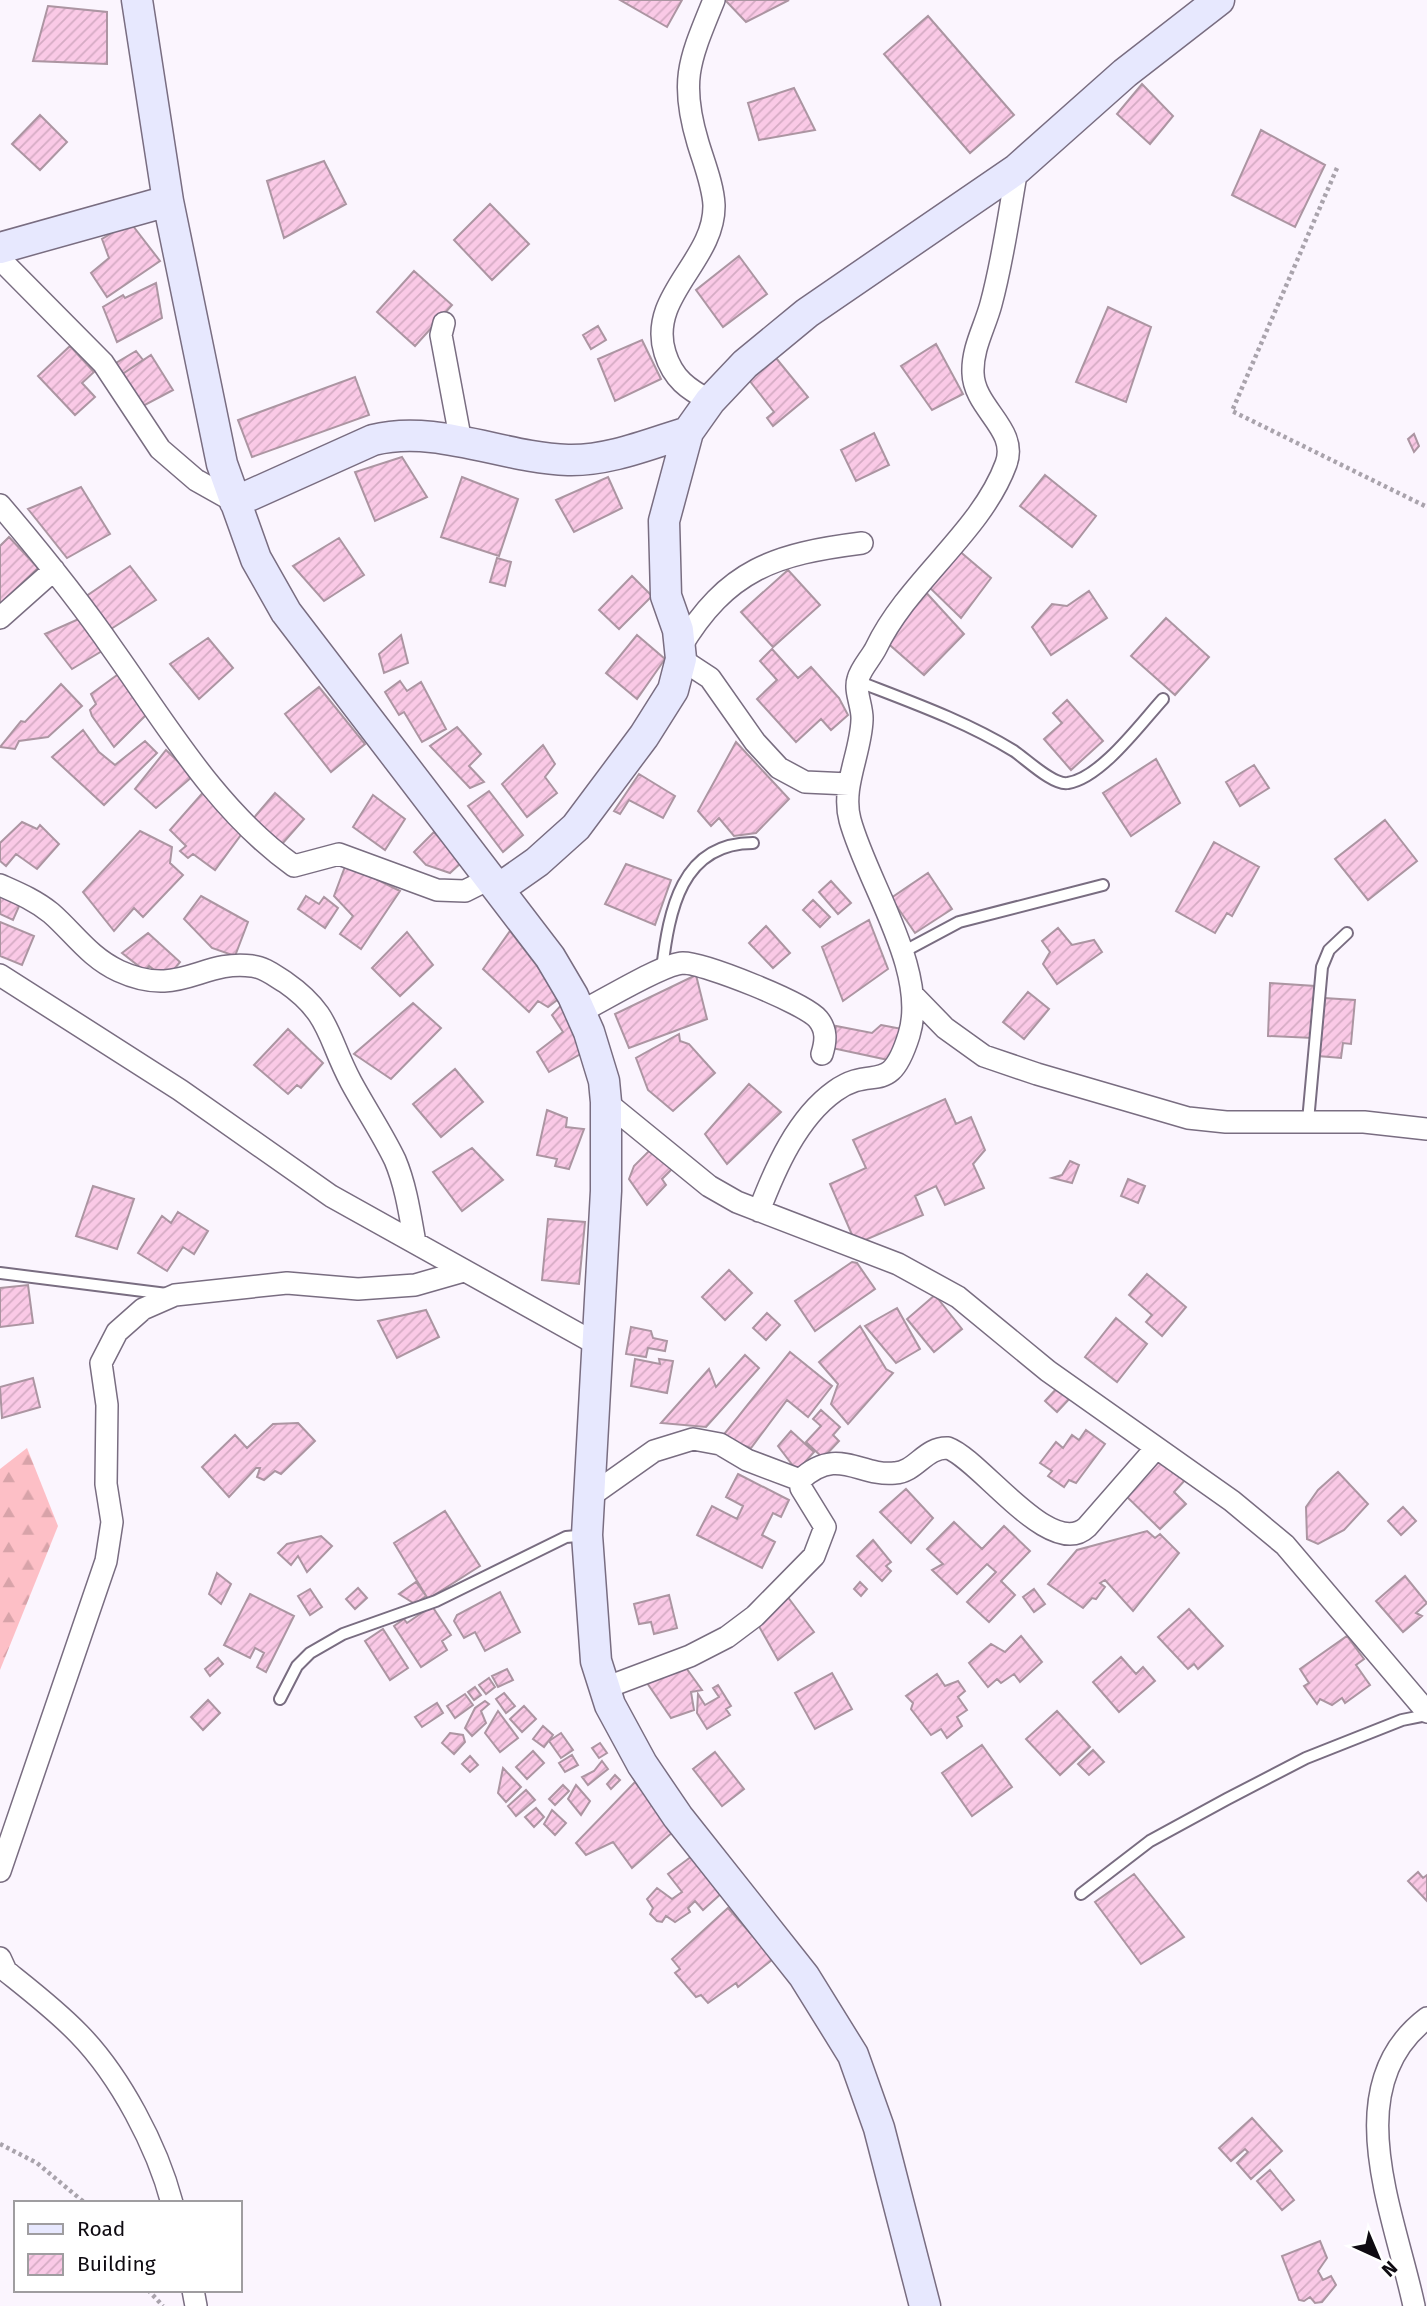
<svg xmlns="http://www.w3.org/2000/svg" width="1427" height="2306" viewBox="0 0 1427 2306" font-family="'Fira Sans',sans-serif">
<defs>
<pattern id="forest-firs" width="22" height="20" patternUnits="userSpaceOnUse" patternTransform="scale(1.75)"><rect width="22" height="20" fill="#fdbfc6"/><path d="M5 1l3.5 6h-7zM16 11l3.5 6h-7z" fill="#d8a3a9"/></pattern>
<pattern id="building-hatch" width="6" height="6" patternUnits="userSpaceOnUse" patternTransform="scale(1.75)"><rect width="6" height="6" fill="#fac9e6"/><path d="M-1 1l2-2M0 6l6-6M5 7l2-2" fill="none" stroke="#d5abc4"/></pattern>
</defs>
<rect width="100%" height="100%" fill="#fbf5fe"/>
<path fill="url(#forest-firs)" d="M27 1448 58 1526 0 1670V1469Z"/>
<path fill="url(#building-hatch)" stroke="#ac95a2" stroke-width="2" d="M620 0H682L667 27Z
M789 0 746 22 726 1 727 0Z
M48 6 107 12V64L33 61Z
M928 16 1014 115 970 153 884 54Z
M1142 84 1173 116 1150 144 1117 114Z
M794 88 815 130 759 140 748 103Z
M40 115 67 142 40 170 12 144Z
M1261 130 1325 165 1295 227 1232 195Z
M324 161 346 204 284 238 267 181Z
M490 204 529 244 492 280 454 240Z
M130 222 160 261 107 297 91 273 109 258 102 239Z
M739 256 767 294 723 327 696 290Z
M414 271 452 305 415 346 377 312Z
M156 283 162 318 117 342 103 307 123 295 125 298Z
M1108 307 1151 327 1126 402 1076 382Z
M598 326 606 340 591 349 583 335Z
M642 340 661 379 615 401 598 359Z
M936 344 963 394 932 410 901 366Z
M70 346 94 372 82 383 95 397 75 415 38 376Z
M136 351 143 360 121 375 116 363Z
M151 355 173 390 143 406 121 375Z
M776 358 808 397 773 426 767 418 774 412 749 380Z
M355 377 369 415 252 457 238 420Z
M874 433 889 465 856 481 841 450Z
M1414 434 1419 446 1414 452 1408 439Z
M402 457 427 497 375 521 355 472Z
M1045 475 1096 516 1072 547 1020 506Z
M462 477 518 499 499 556 441 537Z
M608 477 622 508 574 532 556 500Z
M81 487 110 534 67 558 28 509Z
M9 537 38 568 0 604V546Z
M339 538 364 575 324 601 293 566Z
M957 549 991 578 961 618 927 585Z
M497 558 511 562 505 586 490 582Z
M130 566 156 600 111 629 85 597Z
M788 570 820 605 773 647 741 612Z
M632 576 652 596 619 629 599 610Z
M922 588 964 634 924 675 883 639Z
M1089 591 1107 618 1051 655 1032 627 1052 604 1067 606Z
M81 618 107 648 72 669 45 634Z
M1166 618 1209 657 1175 695 1131 656Z
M401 635 408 663 384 673 379 654Z
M637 635 665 659 637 699 606 673Z
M208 638 233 668 199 699 170 664Z
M772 649 798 678 811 667 839 698 848 715 831 730 821 719 796 742 757 699 777 680 760 661Z
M124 670 148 713 114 747 92 716 90 710 96 704 91 694Z
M400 681 407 691 421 682 446 729 422 742 404 712 399 715 385 692Z
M61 684 82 706 48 737 19 741 15 749 0 747 21 721 25 722Z
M319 687 365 744 331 772 285 714Z
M1067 700 1103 741 1071 770 1044 739 1062 723 1053 713Z
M457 727 481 754 469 766 484 782 470 788 430 746Z
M83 730 99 752 115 765 145 741 157 753 104 805 52 757Z
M736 742 789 799 756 833 734 836 719 818 711 826 698 811Z
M543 745 555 764 545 777 557 793 527 817 502 784Z
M166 750 193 776 156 808 135 789Z
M1156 759 1180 803 1131 836 1103 793Z
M1254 765 1269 788 1240 806 1226 782Z
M639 774 675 796 663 818 629 800 620 814 614 811Z
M207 788 246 828 215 870 193 854 188 858 180 851 186 846 170 830Z
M489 791 523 835 503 852 468 806Z
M275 793 304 819 282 844 252 820Z
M373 795 405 819 385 850 353 827Z
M1385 820 1417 861 1368 900 1335 859Z
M22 822 37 829 40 825 59 844 37 869 16 854 6 866 0 861V843Z
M140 831 172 847 170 863 183 875 143 917 134 908 114 931 83 892Z
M434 832 462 862 450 873 426 865 414 852Z
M1214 842 1259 867 1232 916 1227 913 1215 933 1176 911Z
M346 864 400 891 361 949 340 934 353 916 334 896Z
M626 864 671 880 655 925 605 904Z
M928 873 952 909 915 933 891 898Z
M831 881 851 903 838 914 819 892Z
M0 896 20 904 13 920 0 914Z
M201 896 248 922 235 956 212 948 184 919Z
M306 896 319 904 324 897 338 908 325 928 298 909Z
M813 900 830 917 820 927 803 910Z
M869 920 888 969 843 1001 822 947Z
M0 922 34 936 22 965 0 956Z
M766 926 790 953 773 968 749 943Z
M1058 928 1072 945 1094 940 1102 952 1057 984 1043 964 1050 952 1042 941Z
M510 931 561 997 548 1007 538 1001 529 1012 483 969Z
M407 932 433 965 400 996 372 968Z
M148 933 180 962 166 979 149 966 145 971 122 953Z
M696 975 707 1019 629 1048 615 1014Z
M1270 983 1315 986 1313 1038 1268 1036Z
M1028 992 1049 1009 1024 1039 1003 1022Z
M1324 998 1355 1000 1351 1044 1343 1043 1341 1058 1318 1056Z
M565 1001 584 1052 549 1072 537 1052 563 1032 552 1015Z
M413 1003 441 1028 391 1079 354 1054Z
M881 1025 902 1029 893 1061 832 1048 836 1026 872 1033Z
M288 1029 323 1063 301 1088 297 1085 288 1094 254 1065Z
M679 1034 680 1041 689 1044 715 1073 673 1111 648 1090 636 1058Z
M455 1069 483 1102 441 1137 413 1104Z
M749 1084 781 1112 727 1164 705 1134Z
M945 1099 956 1124 971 1117 985 1150 973 1164 984 1188 945 1205 936 1186 915 1196 923 1215 856 1244 830 1184 866 1168 853 1140Z
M547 1110 567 1118 566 1127 584 1129 569 1169 555 1166 557 1159 537 1155Z
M472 1148 503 1180 462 1211 433 1172Z
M650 1150 672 1169 662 1179 666 1185 647 1205 629 1179 634 1166Z
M1070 1161 1079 1165 1072 1183 1052 1178 1062 1175Z
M1128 1179 1145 1186 1138 1203 1121 1196Z
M93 1186 134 1199 117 1249 76 1236Z
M178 1212 208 1231 194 1254 183 1247 167 1271 138 1253 162 1216 171 1223Z
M548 1219 585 1222 579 1284 542 1280Z
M852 1262 857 1263 875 1289 815 1331 795 1301Z
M729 1270 752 1293 725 1320 702 1297Z
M1147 1274 1186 1307 1162 1336 1146 1322 1152 1315 1129 1295Z
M28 1285 33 1323 0 1327V1288Z
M935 1295 962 1329 934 1352 907 1319Z
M897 1308 920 1349 896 1363 865 1326Z
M426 1310 439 1337 397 1358 378 1321Z
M767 1313 780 1325 766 1340 753 1328Z
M1116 1318 1147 1344 1117 1382 1085 1357Z
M860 1326 886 1369 893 1373 848 1424 831 1404 838 1384 819 1362Z
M631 1327 651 1331 653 1338 667 1341 665 1351 648 1348 646 1357 626 1354Z
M790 1352 832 1386 808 1417 787 1400 751 1448 721 1438Z
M745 1355 759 1368 706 1427 661 1423 709 1369 716 1387Z
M635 1359 660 1364 659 1359 673 1361 667 1393 631 1386Z
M33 1378 40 1407 2 1418 0 1387Z
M1059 1386 1071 1397 1057 1412 1045 1401Z
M821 1410 840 1427 833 1435 839 1441 823 1458 806 1442 821 1426 813 1419Z
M298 1423 315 1441 281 1474 275 1471 264 1480 257 1477 260 1468H256L229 1497 202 1467 235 1435 247 1448 273 1424Z
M1086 1430 1105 1444 1076 1483 1069 1480 1064 1487 1048 1476 1052 1471 1040 1463 1056 1442 1063 1448 1072 1435 1079 1440Z
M791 1431 814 1452 797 1471 778 1446Z
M1161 1455 1186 1479 1174 1492 1186 1504 1160 1529 1123 1493Z
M1338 1472 1368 1504 1344 1530 1318 1544 1307 1539 1306 1507 1318 1490Z
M738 1474 789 1500 781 1517 773 1513 762 1535 775 1542 762 1568 697 1535 712 1506 737 1519 743 1506 726 1497Z
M906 1489 933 1518 911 1543 880 1512Z
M1403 1507 1416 1521 1401 1535 1388 1521Z
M445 1511 480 1566 428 1599 394 1543Z
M954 1522 982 1549 1004 1526 1030 1551 1001 1581 1015 1595 989 1622 967 1602 996 1572 987 1564 957 1594 932 1570 943 1564 927 1549Z
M1147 1531 1155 1538 1160 1534 1179 1553 1133 1611 1105 1580 1100 1583 1105 1587 1096 1599 1092 1598 1083 1608 1048 1584 1077 1550Z
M321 1536 332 1546 307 1572 298 1556 291 1565 278 1553 287 1544Z
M873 1540 891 1562 886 1566 891 1571 882 1581 857 1556Z
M217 1573 231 1584 221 1604 209 1594Z
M1405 1576 1427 1603 1416 1613 1422 1616 1403 1632 1376 1601Z
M416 1582 426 1596 415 1604 399 1594Z
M860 1582 867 1589 861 1596 854 1589Z
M358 1588 367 1598 355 1609 346 1599Z
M310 1589 322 1607 310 1615 298 1596Z
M1034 1589 1045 1604 1034 1612 1023 1597Z
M500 1592 520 1632 485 1651 475 1632 464 1638 454 1621 457 1615Z
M250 1594 294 1616 266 1672 257 1667 264 1653 255 1648 250 1658 224 1645Z
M669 1595 677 1628 654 1634 651 1622 639 1624 634 1604Z
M787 1596 814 1632 778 1660 756 1621Z
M432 1606 451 1635 442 1641 447 1650 421 1667 394 1626 404 1619 407 1623Z
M1189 1609 1223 1646 1198 1669 1194 1664 1188 1669 1158 1637Z
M383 1629 408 1668 390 1680 365 1641Z
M1021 1636 1042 1662 1020 1682 1014 1674 1001 1683 997 1679 988 1687 969 1663 991 1644 1005 1652Z
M1347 1636 1364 1659 1356 1665 1370 1685 1345 1703 1342 1698 1332 1705 1320 1699 1317 1704 1304 1686 1309 1683 1300 1669Z
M1121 1657 1136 1674 1143 1667 1155 1681 1119 1712 1093 1682Z
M218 1658 223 1664 210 1676 205 1669Z
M684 1665 702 1690 691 1692 694 1710 671 1718 645 1680Z
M507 1669 513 1680 498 1687 492 1676Z
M832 1673 852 1709 815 1729 795 1693Z
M937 1674 945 1686 958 1681 965 1691 958 1697 967 1710 957 1717 962 1726 947 1738 941 1729 931 1735 911 1709 913 1703 906 1696Z
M489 1678 495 1687 486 1694 479 1685Z
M718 1685 731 1706 726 1709 730 1715 707 1729 697 1713 698 1694 705 1705 719 1697 713 1688Z
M475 1687 481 1695 474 1700 468 1692Z
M504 1693 515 1706 506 1713 496 1699Z
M465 1694 473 1705 455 1718 447 1706Z
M208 1700 220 1713 203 1730 191 1717Z
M485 1701 489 1704 481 1711 486 1723 472 1736 465 1728 475 1708Z
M437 1703 443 1713 422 1727 415 1717Z
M524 1706 536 1719 522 1732 510 1719Z
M498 1711 518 1738 500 1752 485 1733Z
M1057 1711 1090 1747 1060 1775 1026 1739Z
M543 1726 553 1735 544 1747 533 1739Z
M450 1733 463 1735 465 1742 454 1754 442 1743Z
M561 1733 573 1750 561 1758 549 1741Z
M600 1743 607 1753 599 1758 592 1748Z
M982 1745 1012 1787 972 1816 942 1773Z
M1093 1750 1104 1762 1089 1775 1078 1764Z
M533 1751 544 1763 527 1779 516 1767Z
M715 1752 744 1789 722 1806 693 1769Z
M572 1755 578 1765 565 1772 559 1763Z
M470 1756 478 1765 470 1772 462 1764Z
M602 1761 608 1769 588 1785 582 1777 594 1771Z
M503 1768 521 1787 506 1802 498 1793Z
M615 1775 620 1780 611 1789 607 1784Z
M635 1782 674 1831 632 1868 613 1842 586 1855 576 1843Z
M563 1785 569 1791 555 1805 549 1799Z
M576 1785 590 1801 581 1815 568 1799Z
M526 1790 535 1800 516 1816 508 1806Z
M536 1808 544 1817 534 1827 525 1817Z
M552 1810 566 1823 555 1835 544 1824Z
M692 1856 723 1892 703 1910 695 1901 688 1908 690 1912 675 1922 666 1916 662 1922 657 1921 650 1914 653 1908 647 1899 657 1888 672 1899 682 1892 668 1874Z
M1418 1872 1423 1878 1427 1875V1901L1408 1881Z
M1134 1874 1184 1937 1141 1964 1095 1902Z
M728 1908 773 1959 738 1987 736 1983 708 2003 701 1995 696 1997 675 1973 680 1969 672 1959Z
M1252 2118 1282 2151 1251 2179 1237 2163 1248 2152 1245 2149 1231 2161 1219 2148Z
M1270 2170 1294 2200 1282 2210 1257 2181Z
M1320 2241 1327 2258 1318 2271 1323 2280 1331 2276 1336 2285 1322 2302 1315 2303 1310 2297 1304 2301 1299 2300 1282 2256Z"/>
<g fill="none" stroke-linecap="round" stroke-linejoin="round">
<defs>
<path id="lane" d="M857 681C911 702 965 721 1014 751 1027 760 1054 786 1068 783 1101 778 1141 723 1163 699
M901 953 959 922 1103 885
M662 969C669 911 681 843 753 843
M1308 1121 1322 967 1329 950 1347 933
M0 1273 167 1294
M280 1699 297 1666 310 1653 343 1634 436 1601 566 1537 587 1535
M1081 1894 1150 1841 1227 1799 1306 1758 1402 1720 1427 1715"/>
<path id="street" d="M0 259 103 363 160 449 196 480 235 502
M444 323 441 335 461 442
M710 401C688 389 673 379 665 353 647 296 715 261 714 205 713 185 704 163 698 143 679 80 690 59 714 0
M0 505C40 552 79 600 114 651 168 727 217 811 294 866L339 854 437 890 465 891 491 878
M0 618 54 570
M680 648C727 569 775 554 862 543
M681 659 710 678 755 742 779 768 805 782 849 784
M0 885C18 893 35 900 51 913 74 933 89 957 119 971 180 999 201 959 252 966 264 967 275 976 285 982 331 1014 327 1037 351 1082 365 1108 382 1133 395 1160 406 1186 410 1215 415 1243
M0 975 180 1090 331 1196 600 1346
M913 995 945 1028 984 1056 1037 1074 1188 1118 1226 1122H1364L1427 1129
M580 1012C603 1001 662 964 683 963 704 963 805 1003 818 1019 827 1030 826 1041 822 1054
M606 1102 709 1186 737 1202 898 1264 958 1297 1048 1371 1232 1501 1285 1545 1427 1712
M759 1211C775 1169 797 1118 835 1091 874 1063 889 1099 909 1035 929 971 867 883 850 820 841 787 861 753 862 720 863 707 854 691 858 679 861 668 871 658 876 648 908 581 981 532 1006 464 1019 429 974 409 973 373 972 348 985 327 991 304 1003 260 1009 214 1017 169
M589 1497 654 1451 693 1439 720 1444 747 1460 800 1480
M605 1688 690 1656 727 1637 755 1616 814 1556 825 1527 801 1488 800 1480C838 1445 859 1477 895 1473 916 1472 925 1447 948 1448 981 1460 1051 1561 1087 1527L1156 1448
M0 1871 106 1561 112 1522 106 1484 107 1405 101 1363 117 1332 143 1309 175 1295 287 1283 358 1289 415 1285 464 1271
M0 1958 6 1971C31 1991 57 2011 79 2034 120 2076 157 2146 172 2203
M193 2290 196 2306
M1414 2306C1395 2215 1336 2087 1427 2018"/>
<path id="secondary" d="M137 0 168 201 222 464 256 559 286 612 550 957 573 996 589 1032 604 1081 606 1102V1191L587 1535 596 1661 610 1705 642 1764 678 1817 804 1976 853 2055 879 2128 925 2306
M0 248 168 201
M235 502 373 440C437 424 503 458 568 460 609 461 649 444 688 432
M500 888 537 862 576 827 644 736 673 690 681 659 678 630 666 596 664 521 688 432 710 401 745 364 807 313 1017 169 1125 73 1219 0"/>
</defs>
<use href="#lane" stroke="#796d81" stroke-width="14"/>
<use href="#street" stroke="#796d81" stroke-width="24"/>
<use href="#secondary" stroke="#796d81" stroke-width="33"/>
<path stroke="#a9a3ac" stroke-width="4.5" stroke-dasharray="3.5 3.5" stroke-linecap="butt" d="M1337 168 1232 411 1427 507
M0 2144 37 2163 85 2203
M148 2290 163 2306"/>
<use href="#lane" stroke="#fff" stroke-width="10"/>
<use href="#street" stroke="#fff" stroke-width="21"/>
<use href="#secondary" stroke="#e7e8fe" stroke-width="30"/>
</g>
<rect x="14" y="2201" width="228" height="91" fill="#ffffff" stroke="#9f9da0" stroke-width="2"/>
<rect x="28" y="2224" width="35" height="10" fill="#e7e8fe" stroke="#9f9da0" stroke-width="2"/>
<text x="77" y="2236" font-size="21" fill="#0f0b12">Road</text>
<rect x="28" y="2254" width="35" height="21" fill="url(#building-hatch)" stroke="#9f9da0" stroke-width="2"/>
<text x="77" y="2271" font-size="21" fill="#0f0b12">Building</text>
<g transform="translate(1378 2257) rotate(136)" stroke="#ffffff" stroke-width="5" paint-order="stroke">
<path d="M0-5L12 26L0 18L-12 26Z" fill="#0f0b12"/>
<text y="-10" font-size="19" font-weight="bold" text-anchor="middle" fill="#0f0b12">N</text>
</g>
</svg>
